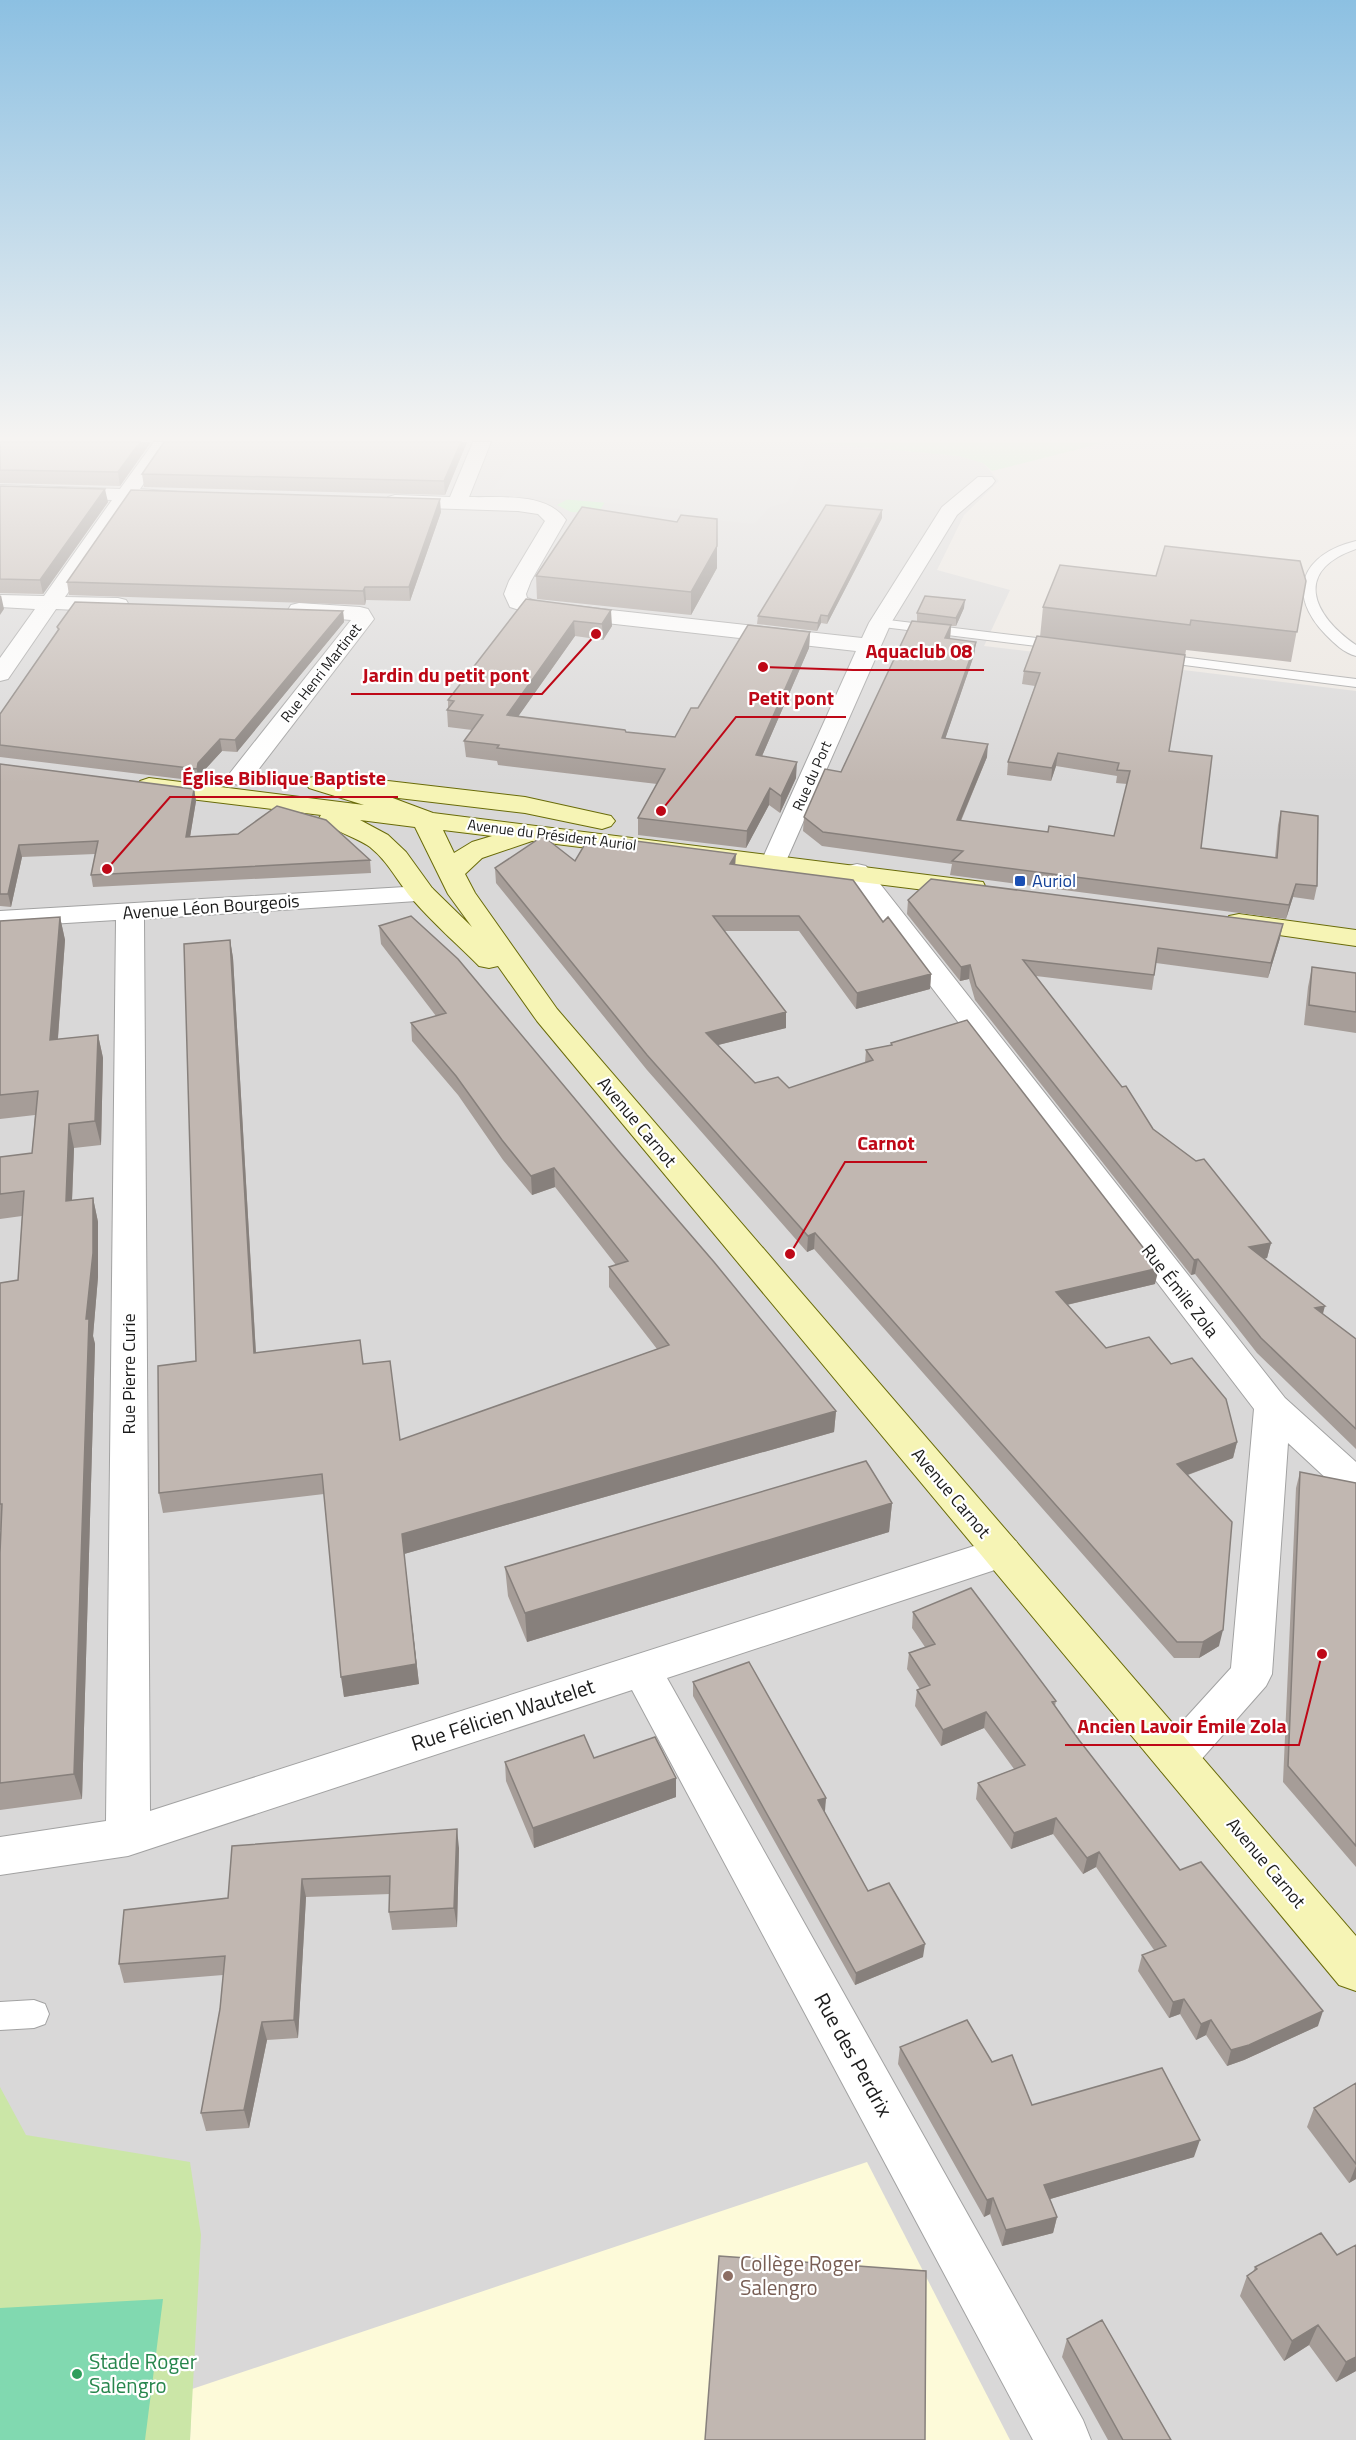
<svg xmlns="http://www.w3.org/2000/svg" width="1356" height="2440" viewBox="0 0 1356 2440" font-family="'Titillium Web',sans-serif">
<rect width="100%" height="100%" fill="#ece7e1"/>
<path fill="#d9d8d8" d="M0 442H806L959 456 983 463 999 481 964 515 937 570 1010 590 984 646 1356 691V2440H0Z"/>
<path fill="#fdfad9" d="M867 2162 1010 2440H190L192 2389Z"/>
<path fill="#cbe6a7" d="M0 2087 26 2135 190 2162 201 2235 190 2440H0Z"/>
<path fill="#bef6be" d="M806 442H1106L992 471 983 463 959 456Z
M568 499 605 502 598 513 571 512 557 505Z"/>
<path fill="#81d9b0" d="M163 2299 145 2440H0V2308Z"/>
<path fill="#dbdbdb" d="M528 442H605L807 458 788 502 770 507 754 524 685 517 680 509 525 496 515 490 493 489Z"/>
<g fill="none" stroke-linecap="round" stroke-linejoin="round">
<defs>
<path id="service" d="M1356 541V549C1293 571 1312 615 1356 645V656C1344 653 1334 643 1326 635 1285 593 1302 554 1356 541Z
M880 619 1061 641 1068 645 1061 649 875 626 873 623 875 620Z
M1158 654 1356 679V687L1153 661 1151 658Z
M34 2000 45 2004 49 2014 45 2024 34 2028 0 2030V2002Z"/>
<path id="minor" d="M154 442H172L140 489 179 492 182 496 179 500 132 501 65 597 118 598 126 600 129 605 126 610 118 612 56 609 8 679 0 681V658L35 609 0 607V595L44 596 112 500 0 497V485L120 489Z
M473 442H491L469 497C500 498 547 492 566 520L531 581 526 594 527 598 538 602 862 638 869 623 942 507 978 477H992L995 481 992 485 957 515 891 623 783 868 774 870 765 868 761 862 856 651 535 615 510 607 504 594 509 581 545 521 538 514 518 511 395 507 388 505 385 501 388 497 395 495 450 497Z
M299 603 360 607 368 609 374 619 248 783 239 785 230 783 227 778 230 773 351 620 291 615 288 610 291 605Z
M857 864 866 866 1285 1398 1356 1462V1498L1343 1494 1288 1443 1272 1674 1266 1686 1191 1771 1176 1776 1161 1771 1155 1758 1161 1745 1231 1668 1254 1409 848 878 844 872 848 866Z
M422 886 432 888 436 894 432 900 144 919 150 1811 1002 1537 1016 1541 1022 1552 1016 1563 667 1678 1083 2420 1091 2440H1033L632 1690 128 1856 0 1875V1837L106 1821 116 920 0 927V911Z"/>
<path id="secondary" d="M318 776 359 787 362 782 371 779 525 797 611 816 615 821 611 826 602 829 525 813 390 797 433 813 983 882 986 888 983 894 973 896 532 841 482 858 465 874 475 893 557 1009 1356 1936V1991L1339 1985 537 1021 498 966 489 968 479 966C457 944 434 924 414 901 398 883 389 862 370 847 358 838 326 828 319 818L321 815 149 794 140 791 136 786 140 781 149 778 364 805 309 788 306 783 309 778ZM360 820 415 827 448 894 472 927 432 888 406 852 388 835ZM443 830 492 836 472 842 454 853Z
M1239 914 1356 930V946L1229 928 1225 922 1229 916Z"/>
</defs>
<use href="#service" stroke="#a2a2a2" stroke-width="2"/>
<use href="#minor" stroke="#a2a2a2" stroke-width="2"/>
<use href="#secondary" stroke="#696b09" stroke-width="2"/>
<use href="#service" fill="#fff" fill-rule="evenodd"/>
<use href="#minor" fill="#fff" fill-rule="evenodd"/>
<use href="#secondary" fill="#f6f4b5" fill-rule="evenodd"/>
</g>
<path fill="#a69d98" d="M0 442H151L120 486 0 483Z
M164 442H467L445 495 144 487 142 474Z
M0 486 108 502 43 594 0 593Z
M441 512 410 601 366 600 365 605 69 595 67 582Z
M882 518 827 624 821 623 817 631 757 624 758 616Z
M717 568 691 615 537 599 536 576Z
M1156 576 1306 581 1291 662 1186 650 1169 751 1201 848 1275 858 1278 825 1281 811 1317 886 1314 900 1293 897 1286 919 950 875 952 864 822 846 803 831 804 817 841 772 917 621V613L964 608 956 626H951L950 639 976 642 974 655 945 739 987 757 961 821 1048 832 1114 836 1127 784 1116 783 1117 776 1056 766 1051 781 1007 775 1008 762 1035 686 1022 684 1024 671 1040 637 1043 607Z
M526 599 612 626 603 640 575 636 518 716 626 732 675 737 698 708 810 632 809 648 762 756 796 778 780 813 769 805 746 848 638 835V818L657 784 498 765 497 761 466 757 464 741 472 730 448 727 447 710 448 709V700Z
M343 611 344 622 237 752 222 751 200 775 198 781 0 757V714L58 631 57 627Z
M0 764 194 789 196 801 190 837 370 860 371 873 93 887 91 875 95 854 22 857 11 907 0 906Z
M575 861 735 864 883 922 931 974 930 989 856 1009 799 931H724L786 1012V1028L718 1045 755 1083 789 1088 865 1063 866 1050 891 1045V1043L1155 1284 1067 1305 1106 1348 1171 1364 1237 1442 1233 1458 1188 1475 1219 1646 1199 1658H1174L814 1249 807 1252 647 1070 496 883 495 868Z
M908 900 1280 938 1268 978 1156 963 1152 990 1036 976 1153 1129 1271 1243 1267 1258 1264 1259 1323 1314 1356 1339V1449L1257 1353 1195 1274 1191 1275 975 1000 969 979 960 981 907 914Z
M60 917 65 940 58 1039 98 1035 103 1058 101 1145 74 1148 72 1200 93 1198 98 1222V1277L93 1336 95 1344 82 1799 0 1810V1553L1 1530H0V1283L18 1280 22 1216 0 1219V1157L32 1153 35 1115 0 1119V921Z
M379 926 621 1154 836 1411 834 1432 404 1554 419 1684 344 1697 324 1494 163 1513 159 1493 196 1361 230 940 233 958 256 1353 363 1364 400 1440 657 1349 609 1287V1267L616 1265 555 1187 532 1195 503 1160 458 1095 412 1041 411 1023 436 1016 381 944Z
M1312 967 1356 973V1033L1304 1025 1308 987Z
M1300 1472 1356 1483V1867L1283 1782 1296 1488Z
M892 1503 889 1532 527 1642 508 1596 505 1567Z
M913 1612 1056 1701 1055 1706 1079 1740 1180 1870 1318 2026 1244 2060 1227 2066 1206 2035 1196 2040 1180 2014 1169 2018 1138 1971 1142 1955 1154 1950 1096 1867 1083 1874 1053 1834 1011 1849 976 1799 978 1783 1014 1769 984 1728 941 1746 915 1706 917 1690 920 1689 907 1669 909 1653 925 1647 912 1628Z
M693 1682 826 1798 824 1811 868 1891 923 1957 855 1985 693 1696Z
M594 1758 676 1778V1797L534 1848 506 1781 505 1762Z
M232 1846 459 1848 457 1927 392 1930 389 1912 390 1894 306 1897 298 2038 267 2040 249 2128 206 2131 201 2113 220 2009 223 1975 124 1983 119 1964 228 1898Z
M900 2047 992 2062 1032 2105 1194 2157 1050 2199 1057 2217 1053 2233 1002 2246 990 2214 984 2217 898 2064Z
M1356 2083V2179L1349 2183 1307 2127 1314 2108Z
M1356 2245V2371L1336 2382 1309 2345 1284 2361 1240 2296 1247 2276 1253 2272 1255 2267 1337 2255Z
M1067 2339 1171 2440H1108L1062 2357Z"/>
<path fill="#87807c" d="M140 442H151L120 486 118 472Z
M461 442H467L445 495 444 481Z
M105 489 108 502 43 594 40 580Z
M440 499 441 512 410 601 409 587Z
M882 510V518L827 624 828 616Z
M717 546V568L691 615V592Z
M365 587 366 600 365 605 363 591Z
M1 595 4 609 0 615V596Z
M965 600 964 608 956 626V618Z
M611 610 612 626 603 640 602 624Z
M343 611 344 622 237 752 235 740Z
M821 615V623L817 631 818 623Z
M574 621 575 636 508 731 507 715Z
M951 625 950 638 944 651 945 638Z
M810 632 809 648 755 772 756 755Z
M976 642 974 655 941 751 942 738Z
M220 739 222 751 200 775 198 781 197 769 198 763Z
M988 744 987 757 955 834 957 820Z
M1058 753 1056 766 1051 781 1052 768Z
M797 762 796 778 780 813 781 796Z
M770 788 769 805 746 848 747 831Z
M194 789 196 801 188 849 186 837Z
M19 845 22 857 11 907 8 894Z
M736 854 735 868 730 864Z
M1296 884 1293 897 1286 919 1289 905Z
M60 917 65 940 56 1063 50 1040Z
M1283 924 1280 938 1268 978 1271 963Z
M230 940 233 958 257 1373 254 1353Z
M970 965 969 979 960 981 961 967Z
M931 974 930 989 856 1009 857 993Z
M786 1012V1028L706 1048V1033Z
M98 1035 103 1058 101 1145 95 1121Z
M69 1124 74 1148 71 1226 66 1201Z
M554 1168 555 1187 532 1195 531 1176Z
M93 1198 98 1222V1277L93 1336 95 1344 82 1799 74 1774 86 1319Z
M815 1233 814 1249 807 1252 808 1236Z
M1271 1243 1267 1258 1246 1263 1249 1247Z
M1198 1259 1195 1274 1191 1275 1194 1260Z
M1159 1268 1155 1284 1053 1308 1056 1292Z
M1325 1306 1321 1321 1315 1308Z
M836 1411 834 1432 404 1554 419 1684 344 1697 341 1677 402 1534Z
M1237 1442 1233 1458 1173 1480 1177 1464Z
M892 1503 889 1532 527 1642 525 1613Z
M1223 1630 1219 1646 1199 1658 1203 1642Z
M986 1712 984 1728 941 1746 943 1730Z
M676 1778V1797L534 1848 533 1828Z
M826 1798 825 1811 817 1813 818 1800Z
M1056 1818 1053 1834 1011 1849 1014 1833Z
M457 1829 459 1848 457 1927 454 1908Z
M1099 1852 1096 1867 1083 1874 1087 1858Z
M302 1879 306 1897 298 2038 294 2020Z
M925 1944 923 1957 855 1985 856 1973Z
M1184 1999 1180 2014 1169 2018 1173 2002Z
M1323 2011 1318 2026 1244 2060 1227 2066 1231 2050Z
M1211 2020 1206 2035 1196 2040 1201 2024Z
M262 2022 267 2040 249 2128 244 2110Z
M1200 2140 1194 2157 1040 2202 1044 2185Z
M1356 2166V2179L1349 2183Z
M993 2198 990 2214 984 2217 987 2200Z
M1057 2217 1053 2233 1002 2246 1006 2230Z
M1318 2325 1309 2345 1284 2361 1292 2341Z
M1356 2357V2371L1336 2382 1346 2362Z"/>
<path fill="#c1b7b1" stroke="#87807c" stroke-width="1.5" d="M0 442H140L118 472 0 470Z
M164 442H461L444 481 142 474Z
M0 486 105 489 40 580 0 579Z
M131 490 440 499 409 587H365L363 591 67 582Z
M826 505 882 510 828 616 821 615 818 623 758 616Z
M582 507 677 522 681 515 717 519V546L691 592 536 576Z
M1165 546 1300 561 1306 581 1297 632 1191 620 1190 625 1043 607 1060 565 1156 576Z
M925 596 965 600 956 618 917 613Z
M526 599 611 610 602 624 574 621 507 715 625 730 626 732 675 737 691 708H698L748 625 810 632 756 755 797 762 781 796 770 788 747 831 638 818 665 769 497 748 499 745 464 741 483 715 447 710 454 701 448 700Z
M75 602 343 611 235 740 220 739 198 763 197 769 0 745V714L59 629 57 627Z
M912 621 951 625 945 638 976 642 942 738 988 744 957 820 1048 832 1049 826 1114 836 1130 771 1117 770 1119 763 1058 753 1052 768 1008 762 1040 673 1024 671 1037 636 1185 655 1169 751 1212 756 1201 848 1277 858 1281 811 1318 816 1317 886 1296 884 1289 905 952 861 963 851 823 832 804 817 825 769 841 772Z
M0 764 194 789 186 837 238 834 277 806 326 820 370 860 91 875 98 841 19 845 8 894H0Z
M543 836 575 861 585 844 623 849 628 840 736 854 730 864 853 880 883 922 888 917 931 974 857 993 799 916H713L786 1012 706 1033 755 1083 778 1077 789 1088 873 1060 866 1050 892 1045 891 1043 967 1020 1159 1268 1056 1292 1106 1348 1149 1337 1171 1364 1192 1358 1226 1399 1237 1442 1177 1464 1232 1522 1223 1630 1203 1642H1177L815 1233 808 1236 647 1055 495 868Z
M931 879 1283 924 1271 963 1158 948 1154 975 1023 960 1122 1087 1126 1086 1153 1129 1196 1161 1204 1159 1271 1243 1249 1247 1325 1306 1315 1308 1356 1339V1429L1261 1338 1198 1259 1194 1260 976 986 970 965 961 967 908 900Z
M411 916 458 959 621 1154 714 1262 836 1411 402 1534 416 1664 341 1677 322 1474 159 1493 158 1366 196 1361 184 944 230 940 254 1353 360 1340 363 1364 390 1361 400 1440 669 1345 609 1267 628 1261 554 1168 531 1176 502 1140 456 1076 411 1023 446 1013 379 926Z
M60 917 50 1040 98 1035 95 1121 69 1124 66 1201 93 1198V1253L86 1319H89L74 1774 0 1783V1553L2 1504H0V1283L18 1280 24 1191 0 1194V1157L32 1153 38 1091 0 1095V921Z
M1312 967 1356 973V1012L1309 1005Z
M866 1461 892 1503 525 1613 505 1567Z
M1300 1472 1356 1483V1846L1288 1766Z
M971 1588 1056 1701 1052 1702 1079 1740 1180 1870 1201 1862 1323 2011 1249 2045 1231 2050 1211 2020 1201 2024 1184 1999 1173 2002 1142 1955 1166 1946 1099 1852 1087 1858 1056 1818 1014 1833 978 1783 1025 1765 986 1712 943 1730 917 1690 930 1685 909 1653 935 1644 913 1612Z
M749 1662 826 1798 818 1800 868 1891 889 1883 925 1944 856 1973 693 1682Z
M584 1735 594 1758 655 1737 676 1778 533 1828 505 1762Z
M457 1829 454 1908 389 1912 390 1876 302 1879 294 2020 262 2022 244 2110 201 2113 220 2009 225 1956 119 1964 124 1910 228 1898 232 1846Z
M967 2020 992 2062 1012 2055 1032 2105 1162 2068 1200 2140 1044 2185 1057 2217 1006 2230 993 2198 987 2200 900 2047Z
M1356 2083V2164L1314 2108Z
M1321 2233 1337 2255 1356 2245V2357L1346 2362 1318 2325 1292 2341 1247 2276 1257 2269 1255 2267Z
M719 2256 926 2271 925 2440H705Z
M1102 2320 1171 2440H1123L1067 2339Z"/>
<linearGradient id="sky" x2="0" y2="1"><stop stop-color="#8cc0e2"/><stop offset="0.56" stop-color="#f6f4f2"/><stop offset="1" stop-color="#f6f4f2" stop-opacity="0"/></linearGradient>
<rect width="1356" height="783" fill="url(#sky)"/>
<rect fill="#1a4fb4" stroke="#fff" stroke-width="2" x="1014" y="875" width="12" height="12" rx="3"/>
<circle fill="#8d6e63" stroke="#fff" stroke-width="2" cx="728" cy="2276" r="6"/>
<circle fill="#2e9e5b" stroke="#fff" stroke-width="2" cx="77" cy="2374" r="6"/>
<g text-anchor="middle" stroke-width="4.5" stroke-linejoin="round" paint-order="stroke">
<g font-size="15" fill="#1b1b1b" stroke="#fff">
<text transform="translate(321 673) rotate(-52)" y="5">Rue Henri Martinet</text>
<text transform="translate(812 776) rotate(-66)" y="5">Rue du Port</text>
<text transform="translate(552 835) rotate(7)" y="5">Avenue du Président Auriol</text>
</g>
<g font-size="18" fill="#164399" stroke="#fff" text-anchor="start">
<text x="1032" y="887">Auriol</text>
</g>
<g font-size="18" fill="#1b1b1b" stroke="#fff">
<text transform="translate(211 907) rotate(-4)" y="6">Avenue Léon Bourgeois</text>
<text transform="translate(637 1122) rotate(50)" y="6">Avenue Carnot</text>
<text transform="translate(1180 1291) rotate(52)" y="6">Rue Émile Zola</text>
<text transform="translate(129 1374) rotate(-90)" y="6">Rue Pierre Curie</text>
<text transform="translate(951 1493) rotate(50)" y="6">Avenue Carnot</text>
<text transform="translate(1266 1863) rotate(50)" y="6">Avenue Carnot</text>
</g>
<g font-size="21" fill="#1b1b1b" stroke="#fff">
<text transform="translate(503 1715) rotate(-18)" y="7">Rue Félicien Wautelet</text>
<text transform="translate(853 2055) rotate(61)" y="7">Rue des Perdrix</text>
</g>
<g font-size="21" fill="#785e54" stroke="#fff" text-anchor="start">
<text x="740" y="2271">Collège Roger<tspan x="740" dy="24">Salengro</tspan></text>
</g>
<g font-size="21" fill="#27864d" stroke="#fff" text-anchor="start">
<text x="89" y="2369">Stade Roger<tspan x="89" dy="24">Salengro</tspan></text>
</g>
</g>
<path fill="none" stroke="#be0817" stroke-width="2" d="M763 667L853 670H984M596 634L542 694H351M661 811L736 717H846M107 869L170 797H398M790 1254L845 1162H927M1322 1654L1299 1745H1065"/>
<g fill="#be0817" stroke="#fff" stroke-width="2">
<circle cx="763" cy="667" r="6"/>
<circle cx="596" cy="634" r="6"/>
<circle cx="661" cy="811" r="6"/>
<circle cx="107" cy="869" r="6"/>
<circle cx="790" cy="1254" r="6"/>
<circle cx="1322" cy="1654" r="6"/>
</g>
<g font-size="20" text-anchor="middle" font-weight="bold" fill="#be0817" stroke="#fff" stroke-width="4.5" stroke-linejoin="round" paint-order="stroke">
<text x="919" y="658">Aquaclub 08</text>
<text x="446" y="682">Jardin du petit pont</text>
<text x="791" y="705">Petit pont</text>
<text x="284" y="785">Église Biblique Baptiste</text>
<text x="886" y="1150">Carnot</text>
<text x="1182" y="1733">Ancien Lavoir Émile Zola</text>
</g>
</svg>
